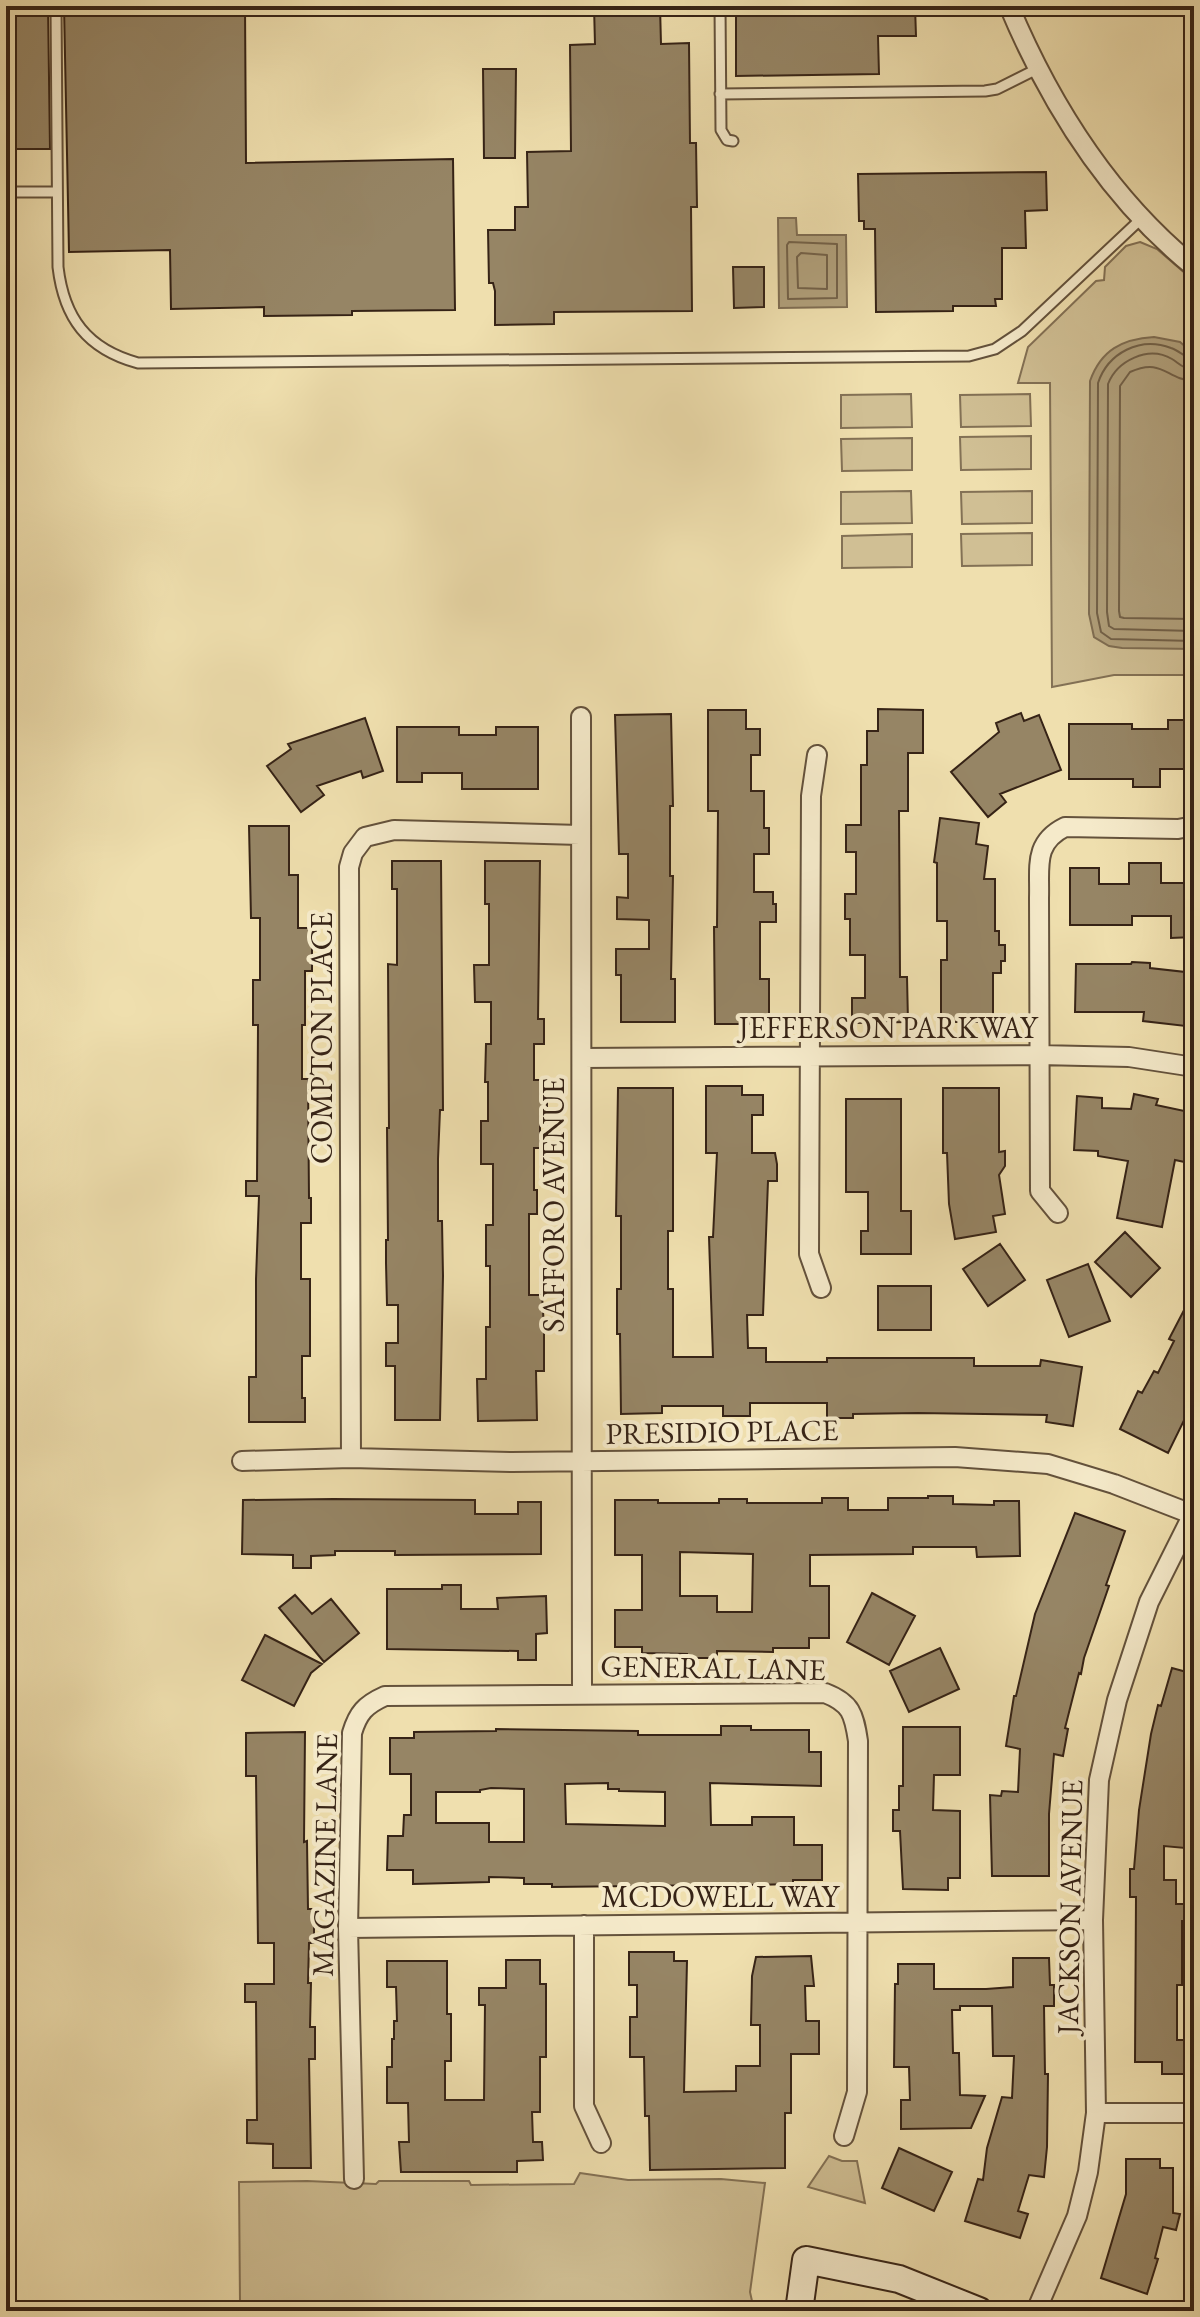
<svg xmlns="http://www.w3.org/2000/svg" width="1200" height="2317" viewBox="0 0 1200 2317" font-family="'EB Garamond',serif">
<rect width="100%" height="100%" fill="#efdfae"/>
<filter id="stains"><feTurbulence type="fractalNoise" baseFrequency=".0025" numOctaves="4"/><feColorMatrix values="0 0 0 0 .2 0 0 0 0 .09 0 0 0 0 .02 0 0 0 .5 -.17"/></filter>
<radialGradient id="worn" r=".72"><stop offset=".6" stop-color="#630" stop-opacity="0"/><stop offset="1" stop-color="#630" stop-opacity=".3"/></radialGradient>
<path fill="#d0bf94" stroke="#837155" stroke-width="2" d="M1140 242 1157 249 1194 281V675H1114L1052 687 1050 383H1018L1028 347 1096 281 1104 280 1105 267 1126 246Z
M911 394 912 427 841 428V395Z
M1030 394 1031 426 961 427 960 395Z
M1031 436V469L961 470 960 437Z
M912 438V470L842 471 841 439Z
M911 491 912 523 841 524V492Z
M1032 491V523L962 524 961 492Z
M1032 533V565L962 566 961 534Z
M912 534V567L842 568V536Z
M829 2156 842 2161H857L865 2203 808 2187Z
M580 2173 628 2180 721 2179 765 2183 750 2292 754 2310H699V2305L586 2307V2304C530 2302 475 2307 419 2307V2302L345 2304V2307L240 2304 239 2182 307 2181 376 2184 379 2181H469L471 2185 574 2184Z"/>
<path fill="#b09f7a" stroke="#7f6d52" stroke-width="2" d="M778 218H796L797 235H846L847 307 779 308Z
M1154 337 1180 342 1194 354V649L1122 648 1109 646 1094 637 1089 614 1090 381C1101 350 1122 339 1154 337Z"/>
<g fill="none" stroke-linecap="round" stroke-linejoin="round">
<path stroke="#736148" stroke-width="2" d="M789 242 837 244V298L788 299 787 245Z
M801 253 827 255V289L798 288 797 257Z
M1194 359C1185 358 1180 351 1171 348 1140 336 1108 353 1098 383L1097 613 1101 632 1111 639 1194 641
M1194 369C1183 369 1180 364 1172 359 1148 345 1117 361 1108 384L1107 612 1109 626 1114 629 1194 631
M1194 381C1166 380 1163 357 1130 372L1120 386 1119 611 1120 617 1124 618 1194 619"/>
</g>
<path fill="#968565" stroke="#362316" stroke-width="2" fill-rule="evenodd" d="M6 6H48L50 149H6Z
M64 6H245L246 163 453 159 455 310 352 311V315L264 316V307L171 309 170 250 69 252Z
M594 6H660L661 44 689 43 690 143H696L697 207H691L692 311 554 312V324L495 325V291L493 283H489L488 230H515V207H528L527 152 571 151 570 45 595 44Z
M736 6H915L916 36H878L879 74 736 76Z
M483 69H516L515 158H484Z
M1046 172 1047 210 1025 211 1026 248H1002V299H995L996 306H953V311L876 312 875 229H864V221H859L858 174Z
M733 267H764V307L734 308Z
M878 709 923 710V753H908V811H899L900 977H907L908 1022 852 1023V998H865V955H850V919H845V894H856V852H846V825H861V765H867V731H878Z
M708 710H746V729H760V755H751V791H764V828H769V854H754V892H773V904H776V922H760V979H769V1024H715L714 927H717L718 811H708Z
M1021 713 1024 721 1039 715 1061 770 1000 794 1006 802 988 817 951 772 999 732 996 723Z
M671 714 673 806H670V876H673L671 979H675V1022H621V975H616V949H649V920L617 919V897L628 898V854H619L615 715Z
M365 718 383 771 363 778 361 771 317 786 324 795 301 812 267 766 291 749 288 744Z
M1168 720H1194V769H1160V787H1133V779H1069V724H1132V729H1168Z
M397 727H459V735H496V727H538V789H462V773H422V782H397Z
M940 818 979 823 976 844 988 846 984 879H995V931H999V945H1005V961H1001V973H993V1022H941V960H947V921H937V863L934 862Z
M249 826H289V875H298V928H312V971H305V1025H302V1079H308L309 1198H311V1223H301V1279H310V1356H302V1398H305V1422H249V1377H256V1279L259 1196H246V1181H257L258 1025H253V980H260V918H251Z
M392 861H441L443 1110H440L438 1159V1221H442L443 1276 440 1420H395V1366H386V1343H398V1305H387L386 1263V1240H388L387 1128H389L388 964 397 965V889H392Z
M485 861H540L538 1019H544V1044H534V1080H547V1111H540V1148H534V1190H537V1214H529V1295H542L544 1327V1371H536L537 1420 478 1421 477 1379H486V1327H490V1266H486V1225H493V1164H481V1121H488V1082H485L486 1044H491V1002H475L474 965H489V904H485Z
M1129 863H1161V883H1194V937L1171 938V916H1132V925H1070V868H1099V884H1129Z
M1132 962 1150 963V968L1194 973V1027L1143 1021 1144 1012H1075L1076 964H1131Z
M706 1086H742V1095H763V1115H752V1153H775L777 1164V1181H768L763 1315H747L748 1348H766V1362H827V1358H974V1366H1040L1041 1360 1082 1367 1073 1426 1046 1422 1047 1415 918 1413 853 1414V1418H827V1403H750V1416H723V1406H662V1413L621 1414 620 1334H617V1289H621V1216H616L618 1088H673V1231H668V1289H673V1357H713L709 1237H713L717 1153H706Z
M943 1088H999V1152L1005 1151V1166L999 1175 1005 1214 993 1216 996 1232 955 1239 949 1204 947 1153H943Z
M1134 1094 1158 1099 1156 1105 1194 1113V1164L1175 1160 1162 1227 1117 1218 1128 1161 1098 1156V1151L1074 1150 1077 1096 1102 1098V1108L1131 1109Z
M846 1099H901V1211H911V1254H861V1231H868V1192H846Z
M1125 1232 1160 1268 1131 1297 1095 1262Z
M1000 1244 1025 1280 988 1306 963 1269Z
M1088 1264 1110 1321 1069 1337 1047 1280Z
M878 1286H931V1330H878Z
M1194 1291V1400L1168 1453 1120 1429 1138 1391 1142 1393 1154 1371 1158 1373 1174 1341 1169 1339Z
M928 1496H953V1504L994 1505V1501H1019L1020 1556 977 1557 976 1547H913V1554L810 1555V1586H829V1638H809V1648H773V1652L717 1651V1658H687V1654L642 1653V1647H615V1610H642V1555H615V1500H658V1503H719V1499H747V1503H822V1498H848V1510H888V1498H928ZM680 1552 753 1554 752 1612H717V1596H680Z
M333 1499 475 1500V1514H518V1502H541V1554L395 1555V1551H335V1555L311 1556V1568H293V1555L242 1554 243 1500Z
M1075 1513 1125 1531 1106 1585 1109 1586 1084 1658 1081 1674 1079 1673 1065 1728 1068 1729 1063 1756 1054 1754 1049 1814V1876H992L990 1795 1001 1796 1002 1791 1018 1792 1020 1749 1006 1746 1014 1696H1016L1035 1614Z
M442 1585H461V1609H498L497 1598 546 1596 547 1633 536 1634V1660H518V1651L387 1649V1589H442Z
M872 1593 915 1616 889 1665 847 1642Z
M295 1595 312 1614 331 1599 359 1633 324 1662 279 1608Z
M265 1635 322 1664 311 1673 294 1706 242 1680Z
M940 1648 959 1689 909 1712 890 1671Z
M1172 1668 1194 1674V1752L1186 1789 1194 1790V1807L1189 1806 1185 1848 1164 1846V1880H1176V1904H1194V1921H1182V1985H1177V2040H1194V2074H1162V2062H1135L1136 1897H1130V1869H1134L1139 1810 1151 1734 1158 1705 1161 1706Z
M721 1726H751V1730H809V1752H821V1786L710 1783 711 1825H752V1817H794V1845H822V1880H793V1884L750 1885V1887H720V1885L552 1887V1884H524V1878L489 1877V1882L413 1884V1870H387L388 1836H403L404 1815H411V1774H390V1738H414V1732L496 1731V1729L638 1731V1735H721ZM608 1783V1789H619V1791L665 1792V1826L566 1824 565 1784ZM491 1788 524 1789V1842H489V1823H436V1792H480V1790Z
M903 1727H960V1775H934L933 1810 960 1811V1878H948V1890L903 1889 900 1831H893V1810H899V1786H903Z
M305 1732 304 1842 307 1841 308 1909H314V1943H309L308 1983H311L310 2027H315V2059H309L311 2168H273V2144L247 2143V2120H257L256 2002H245V1984H274V1943H258L256 1776H246V1733Z
M629 1952H674V1961H687L684 2092 736 2091V2066H760V2025H751L752 1976 756 1957 811 1956 814 1986H805L806 2021H819V2054H791V2113H785V2168L650 2170 649 2116H645L644 2057H630V2017H637V1985H629Z
M1013 1958H1049L1050 1985H1054V2006H1044L1045 2074H1048L1047 2147 1044 2177 1029 2175 1018 2211 1028 2214 1020 2238 965 2221 978 2179 983 2180 987 2148 1002 2097 1012 2098 1014 2056H993L992 2006H960V2010H952L953 2053H959L960 2095 985 2096 971 2128 901 2129V2100H910L909 2067H894L895 1984H898V1964H934V1989H986L1013 1987Z
M506 1960H540V1984H546V2057H540V2112H532L533 2142H542L543 2160 517 2161V2172H401L399 2142H409L408 2103H387V2067H392V2039H394V2021H397L396 1987H387V1961H447V2014H451V2061H445V2100H484L485 2005H479V1988H506Z
M899 2148 952 2172 934 2211 882 2188Z
M1126 2159H1160V2168H1173V2213L1180 2214 1176 2230 1163 2227 1155 2258 1158 2259 1147 2294 1101 2278 1126 2194Z"/>
<g fill="none" stroke-linecap="round" stroke-linejoin="round">
<defs>
<path id="lane" d="M56 6 58 267C64 318 87 349 138 363L969 356 995 349 1022 331 1142 218
M720 6 721 130 727 140 733 141
M720 94 985 91 997 89 1037 69
M6 192H57"/>
<path id="street" d="M1009 6C1051 106 1109 198 1194 267
M581 717 582 1694
M817 755 811 796 809 1254 821 1288
M582 1058 1039 1055 1129 1057 1194 1067
M1058 1213 1040 1191 1039 898C1040 867 1033 843 1065 827L1178 829 1194 826
M351 1458 349 867 353 853 365 837 394 830 580 835
M242 1461 351 1458 512 1462 955 1457 1048 1464 1114 1484 1194 1515
M584 1925V2106L601 2143
M348 1928 1093 1920
M1096 2113H1194
M354 2179 348 1928 352 1733C358 1713 365 1705 385 1696L825 1693C851 1703 854 1714 858 1741L857 2092 844 2136
M1036 2311 1077 2216 1088 2172 1096 2113 1093 1920 1099 1780 1117 1700 1149 1602 1194 1512"/>
<path id="secondary" d="M799 2311 806 2260 899 2279 979 2311"/>
</defs>
<use href="#lane" stroke="#64523c" stroke-width="13"/>
<use href="#street" stroke="#64523c" stroke-width="22"/>
<use href="#secondary" stroke="#362316" stroke-width="30"/>
<use href="#lane" stroke="#f5eaca" stroke-width="9"/>
<use href="#street" stroke="#f5eaca" stroke-width="18"/>
<use href="#secondary" stroke="#f5eaca" stroke-width="26"/>
</g>
<g text-anchor="middle" stroke-width="8" stroke-linejoin="round" paint-order="stroke">
<g font-size="30" fill="#362316" stroke="#f5eaca">
<text x="888" y="1038">JEFFERSON PARKWAY</text>
<text transform="translate(322 1038) rotate(-90)" y="10">COMPTON PLACE</text>
<text transform="translate(554 1205) rotate(-90)" y="10">SAFFORO AVENUE</text>
<text transform="translate(722 1432) rotate(-1)" y="10">PRESIDIO PLACE</text>
<text transform="translate(713 1668) rotate(1)" y="10">GENERAL LANE</text>
<text transform="translate(325 1855) rotate(-89)" y="10">MAGAZINE LANE</text>
<text x="720" y="1907">MCDOWELL WAY</text>
<text transform="translate(1070 1907) rotate(-89)" y="10">JACKSON AVENUE</text>
</g>
</g>
<rect width="1200" height="2317" fill="none" stroke="#efdfae" stroke-width="32"/>
<rect x="8" y="8" width="1184" height="2301" fill="none" stroke="#362316" stroke-width="4"/>
<rect x="16" y="16" width="1168" height="2285" fill="none" stroke="#362316" stroke-width="2"/>
<rect width="100%" height="100%" filter="url(#stains)"/>
<rect width="100%" height="100%" fill="url(#worn)"/>
</svg>
